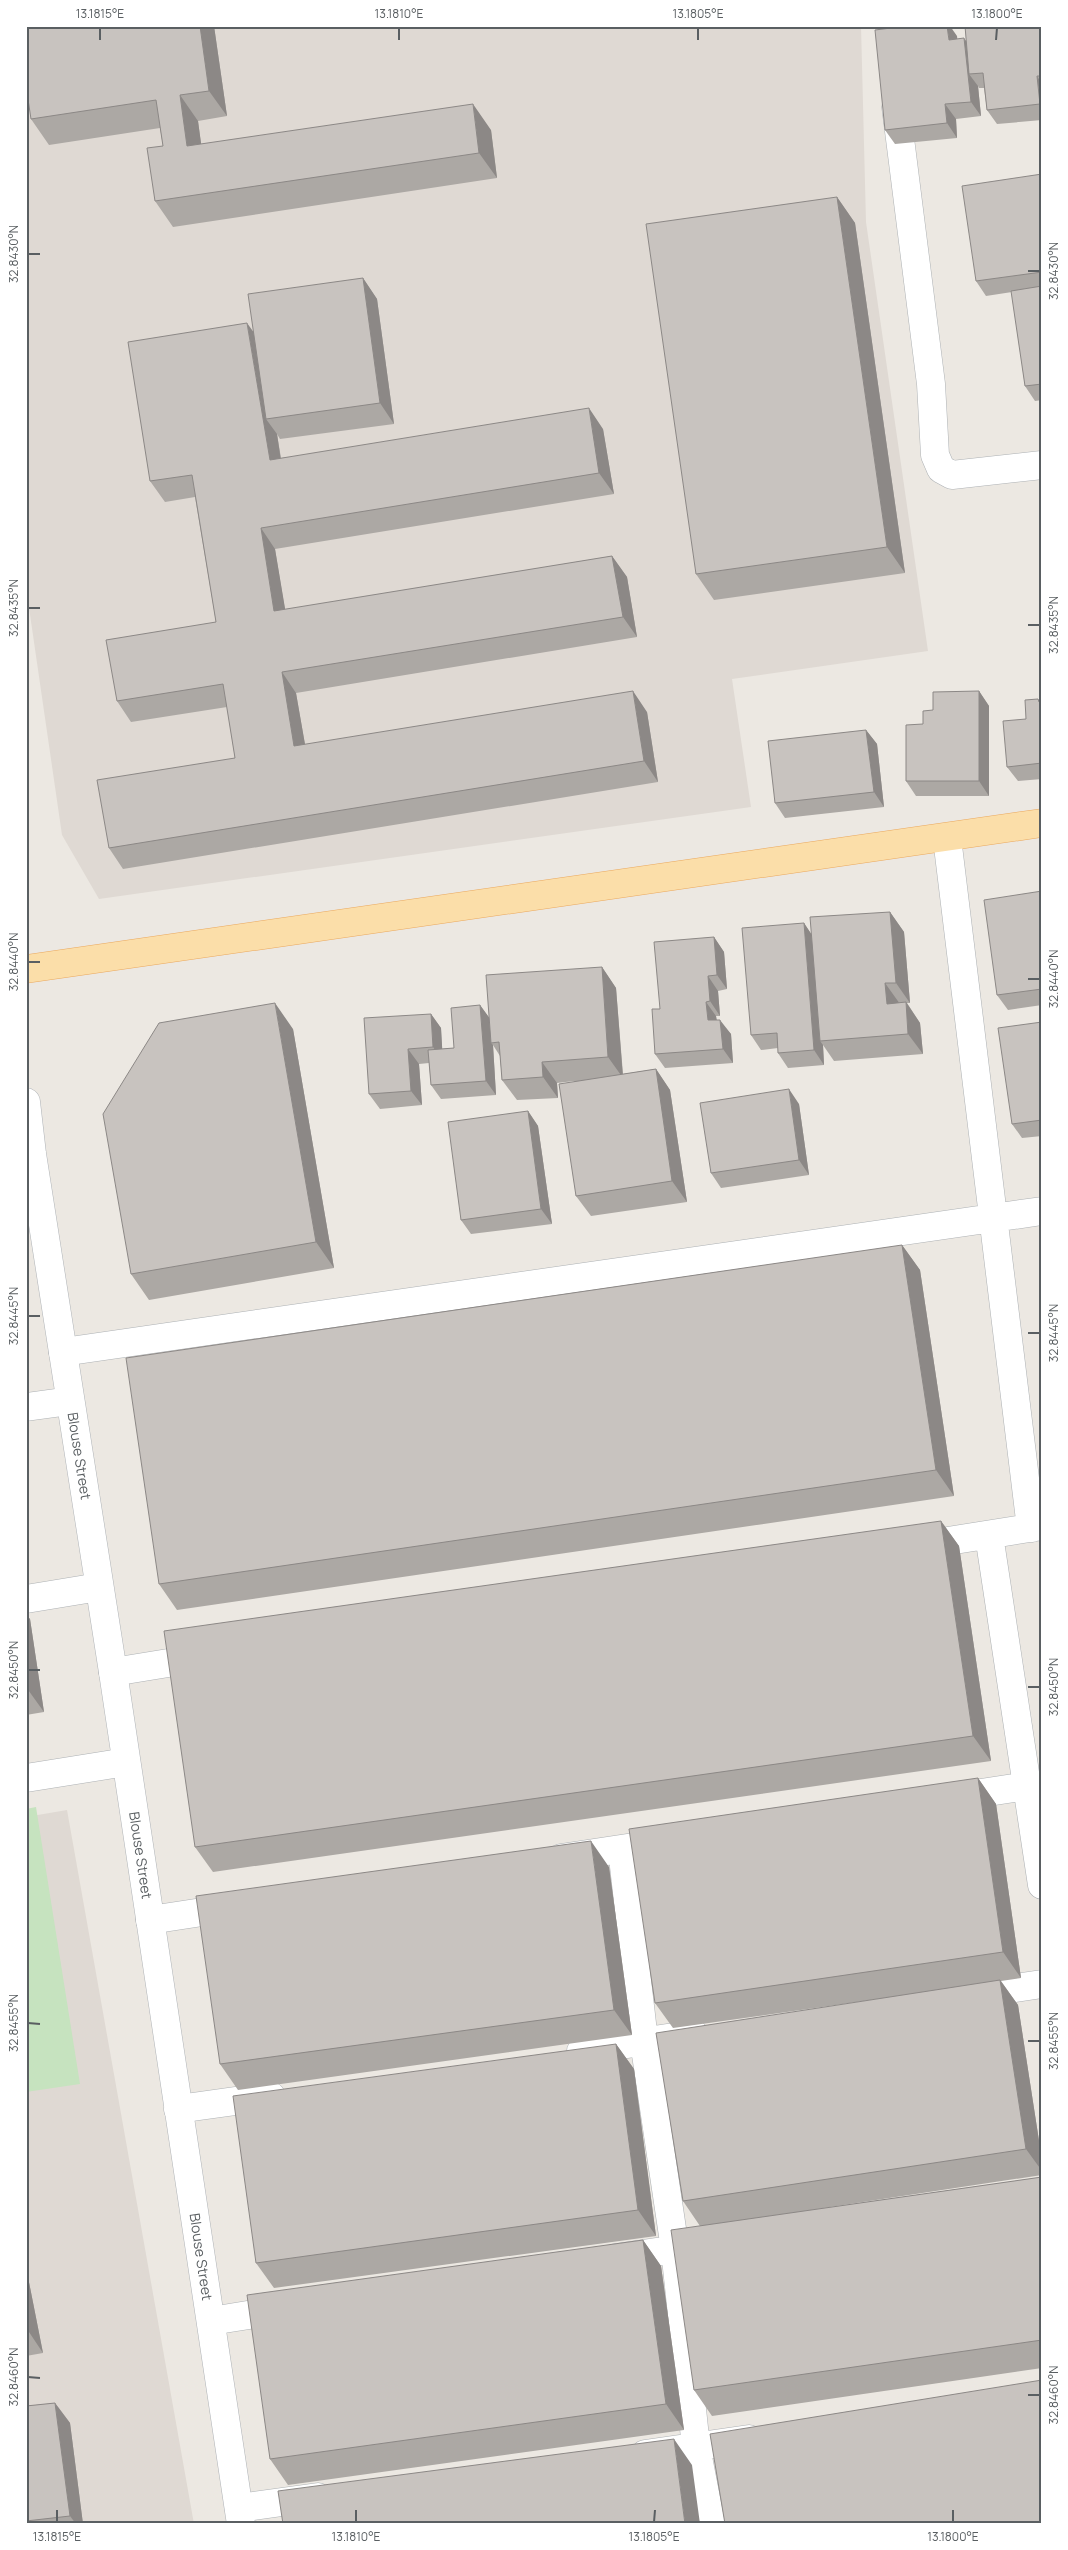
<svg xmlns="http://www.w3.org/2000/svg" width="1068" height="2550" viewBox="0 0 1068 2550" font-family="Manrope,sans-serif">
<rect width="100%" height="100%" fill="#ece8e2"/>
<path fill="#dfd9d3" d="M26 26H861L866 222 928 651 732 679 751 807 99 899 62 835 26 587Z
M67 1810 194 2524H26V1817Z"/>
<path fill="#c6e3bf" d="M36 1807 80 2084 26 2092V1809Z"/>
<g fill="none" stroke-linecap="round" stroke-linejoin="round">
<defs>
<path id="street" d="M896 107 931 384 935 455 941 469 952 475 1042 465
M947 838 1031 1528
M63 1352 1042 1211
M26 1407 70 1401
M989 1535 1042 1885
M917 1546 1042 1526
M26 1599 99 1587
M113 1672 205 1657
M26 1778 126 1762
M949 1798 1027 1786
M622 1849 644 2041 675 2249 696 2447 711 2524
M561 1858 667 1842
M150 1920 235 1907
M969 1995 1042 1984
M581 2051 694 2034
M178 2109 271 2096
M615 2258 711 2244
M211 2321 286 2309
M645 2454 749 2439
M239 2508 318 2497"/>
<g id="secondary">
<path id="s1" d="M26 1102 32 1154 113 1672 241 2524"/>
</g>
<path id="primary" d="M26 969 1042 823"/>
</defs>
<use href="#street" stroke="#adb1b4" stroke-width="29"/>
<use href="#secondary" stroke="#afb3b7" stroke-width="29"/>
<use href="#primary" stroke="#eaa85e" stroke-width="29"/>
<use href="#street" stroke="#fff" stroke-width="28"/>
<use href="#secondary" stroke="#fff" stroke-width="28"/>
<use href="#primary" stroke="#fbdea9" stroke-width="28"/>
</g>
<path fill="#aca8a4" d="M26 26H214L227 116 198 121 201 144 491 130 497 178 173 227 155 201 163 146 160 128 49 145 31 119Z
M1042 26V120L997 124 987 110 984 88H979L978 86 981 116 956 119 957 138 895 144 885 130 957 36V39L966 41Z
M1042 174V400L1035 401 1025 386 1012 292 986 296 976 281Z
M837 197 855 223 905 573 714 600 696 574Z
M363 278 377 299 394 424 280 439 277 434 281 458 603 429 614 494 275 549 285 610 612 556 627 577 637 637 296 693 305 745 647 712 658 782 123 869 109 848 235 758 227 707 131 722 117 701 216 622 195 497 165 502 150 481Z
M979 691 989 706V796H916L906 781 923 724Z
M1038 699 1041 702H1042V779L1018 781 1007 767 1026 719Z
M866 730 877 744 884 807 785 818 775 803Z
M1042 891V1005L1008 1010 997 995Z
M890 912 904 932 910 1003H907L920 1023 923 1054 834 1061 823 1045 824 1065 788 1068 778 1053V1048L761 1050 751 1035 804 923 811 934Z
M714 937 724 952 727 989 718 991 720 1016H716L717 1020 731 1034 733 1063 665 1068 655 1054 660 1009Z
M602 967 616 988 623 1074 656 1069 670 1090 687 1202 591 1216 576 1196 574 1081 557 1083 558 1098 517 1100 502 1080 500 1056 493 1045 496 1095 441 1099 431 1085 429 1063 419 1064 422 1105 380 1109 369 1094 431 1014 441 1028 442 1049 454 1048 480 1005 489 1018Z
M1042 1022V1136L1022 1138 1012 1124Z
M293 1029 334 1268 149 1300 131 1274Z
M799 1104 809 1175 721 1188 711 1173Z
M528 1111 538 1126 552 1224 471 1234 461 1220Z
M902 1245 920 1270 954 1496 177 1610 159 1584Z
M941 1521 959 1546 991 1761 213 1872 195 1847Z
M26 1615 30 1619 44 1712 26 1715Z
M978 1778 996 1804 1021 1978 1001 1981 1018 2005 1042 2160V2175L810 2210 1042 2177V2368L712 2416 694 2390 700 2226 683 2201 878 1999 673 2028 655 2003Z
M609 1867 632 2035 238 2090 220 2064Z
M616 2044 634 2069 656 2236 274 2288 256 2263Z
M643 2240 661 2266 684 2430 288 2485 270 2459Z
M26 2267 43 2353 26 2356Z
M55 2403 70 2423 83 2524H26V2406Z"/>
<path fill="#8c8886" d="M200 26H214L227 116 209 91Z
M947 26H950L957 36 959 54 949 40Z
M964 38 974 52 969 74 978 86 981 116 971 102Z
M1037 76 1042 84V107L1040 104Z
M180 95 198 121 205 172 187 146Z
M473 104 491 130 497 178 479 153Z
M945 104 956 119 957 138 947 123Z
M837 197 855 223 905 573 887 547Z
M363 278 377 299 394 424 380 403Z
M247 323 262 344 266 419 277 434 284 481 270 460Z
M589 408 603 429 614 494 599 473Z
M261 528 275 549 289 632 274 611Z
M612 556 627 577 637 637 623 617Z
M282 672 296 693 309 767 294 746Z
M633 691 647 712 658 782 644 761Z
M979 691 989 706V796L979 781Z
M866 730 877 744 884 807 874 792Z
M890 912 904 932 910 1003 896 983Z
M804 923 814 938 820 1041 823 1045 824 1065 814 1050Z
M714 937 724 952 727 989 717 975Z
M602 967 616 988 623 1078 608 1057Z
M708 976 718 991 720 1016 710 1001Z
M885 983 900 1004H887Z
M706 1002 716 1016 718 1035 708 1020Z
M906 1002 920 1023 923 1054 908 1034Z
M275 1003 293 1029 334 1268 316 1242Z
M480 1005 491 1020V1043L493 1045 496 1095 486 1081Z
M431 1014 441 1028 443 1062 433 1047Z
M720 1020 731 1034 733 1063 723 1049Z
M408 1049 419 1064 422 1105 411 1091Z
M542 1062 557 1083 558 1098 543 1077Z
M656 1069 670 1090 687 1202 672 1181Z
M789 1089 799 1104 809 1175 799 1160Z
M528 1111 538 1126 552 1224 541 1209Z
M902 1245 920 1270 954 1496 936 1470Z
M941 1521 959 1546 991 1761 973 1736Z
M26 1615 30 1619 44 1712 26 1687Z
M978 1778 996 1804 1021 1978 1003 1952Z
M591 1841 609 1867 632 2035 614 2010Z
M1000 1980 1018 2005 1042 2160V2171L1026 2149Z
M616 2044 634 2069 656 2236 638 2210Z
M643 2240 661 2266 684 2430 666 2404Z
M26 2267 43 2353 29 2332 26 2320Z
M55 2403 70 2423 83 2524H76L70 2516Z
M674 2439 692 2465 700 2524H685Z"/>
<path fill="#c8c3bf" stroke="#8c8886" d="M26 26H200L209 91 180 95 187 146 473 104 479 153 155 201 147 148 163 146 156 100 31 119 26 86Z
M907 26H947L949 40 964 38 971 102 945 104 947 123 885 130 875 30Z
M965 26H1042V76H1037L1040 104 987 110 983 73 969 74Z
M1042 174V272L976 281 962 186Z
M837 197 887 547 696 574 646 224Z
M363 278 380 403 266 419 248 294Z
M1042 286V384L1025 386 1011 291Z
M247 323 270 460 589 408 599 473 261 528 274 611 612 556 623 617 282 672 294 746 633 691 644 761 109 848 97 780 235 758 223 684 117 701 106 640 216 622 192 475 150 481 128 342Z
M979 691V781H906V725L923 724V711L933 710V692Z
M1038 699 1039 702H1042V763L1007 767 1003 721 1026 719 1025 700Z
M866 730 874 792 775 803 768 741Z
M1042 891V989L997 995 984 900Z
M890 912 896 983H885L887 1004 906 1002 908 1034 820 1041 810 917Z
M804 923 814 1050 778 1053 777 1033 751 1035 742 928Z
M714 937 717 975 708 976 710 1001 706 1002 708 1020H720L723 1049 655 1054 652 1009H660L654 942Z
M602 967 608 1057 542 1062 543 1077 502 1080 499 1042 491 1043 486 975Z
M275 1003 316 1242 131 1274 103 1114 159 1023Z
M480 1005 486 1081 431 1085 428 1050 454 1048 451 1008Z
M431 1014 433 1047 408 1049 411 1091 369 1094 364 1018Z
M1042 1022V1120L1012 1124 998 1028Z
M656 1069 672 1181 576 1196 559 1084Z
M789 1089 799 1160 711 1173 700 1103Z
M528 1111 541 1209 461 1220 448 1122Z
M902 1245 936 1470 159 1584 126 1358Z
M941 1521 973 1736 195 1847 164 1631Z
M978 1778 1003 1952 655 2003 629 1829Z
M591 1841 614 2010 220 2064 196 1896Z
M1000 1980 1026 2149 683 2201 656 2033Z
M616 2044 638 2210 256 2263 233 2096Z
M1042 2177V2340L694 2390 671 2230Z
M643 2240 666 2404 270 2459 247 2295Z
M26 2320 29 2332 26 2333Z
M1042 2380V2524H725L710 2434Z
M55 2403 70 2516 26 2521V2406Z
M674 2439 685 2524H283L278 2491Z"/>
<path fill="none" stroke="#5a5f62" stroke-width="2" d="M100 40V28M399 40V28M698 40V28M996 40 997 28M28 254H40M1028 271H1040M28 608H40M1028 625H1040M28 962H40M1028 979H1040M28 1316H40M1028 1333H1040M28 1670H40M1028 1687H1040M28 2023 40 2024M1028 2041H1040M28 2377 40 2378M1028 2395H1040M57 2522V2510M356 2522V2510M654 2522 655 2510M953 2522V2510"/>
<g text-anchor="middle" stroke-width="4" stroke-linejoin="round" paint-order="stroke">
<g font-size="14" fill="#5a5f62" stroke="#fff">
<text dy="5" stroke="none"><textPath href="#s1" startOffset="358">Blouse Street</textPath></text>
<text dy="5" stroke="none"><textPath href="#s1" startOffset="762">Blouse Street</textPath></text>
<text dy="5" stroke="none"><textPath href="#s1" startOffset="1168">Blouse Street</textPath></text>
</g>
</g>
<rect width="1068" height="2550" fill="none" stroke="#ffffff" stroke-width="55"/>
<rect x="28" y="28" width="1012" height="2494" fill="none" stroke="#5a5f62" stroke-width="2"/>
<g font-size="12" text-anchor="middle" fill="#5a5f62">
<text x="100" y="18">13.1815°E</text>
<text x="399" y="18">13.1810°E</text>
<text x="698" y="18">13.1805°E</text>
<text x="997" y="18">13.1800°E</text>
<text transform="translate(14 254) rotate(-90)" y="4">32.8430°N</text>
<text transform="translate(1054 271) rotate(-90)" y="4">32.8430°N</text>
<text transform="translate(14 608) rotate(-90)" y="4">32.8435°N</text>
<text transform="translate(1054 625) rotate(-90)" y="4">32.8435°N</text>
<text transform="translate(14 962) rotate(-90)" y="4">32.8440°N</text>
<text transform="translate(1054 979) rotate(-90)" y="4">32.8440°N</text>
<text transform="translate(14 1316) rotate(-90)" y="4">32.8445°N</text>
<text transform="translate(1054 1333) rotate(-90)" y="4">32.8445°N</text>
<text transform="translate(14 1670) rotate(-90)" y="4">32.8450°N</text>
<text transform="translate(1054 1687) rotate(-90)" y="4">32.8450°N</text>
<text transform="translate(14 2023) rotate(-90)" y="4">32.8455°N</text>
<text transform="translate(1054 2041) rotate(-90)" y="4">32.8455°N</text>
<text transform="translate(14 2377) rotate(-90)" y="4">32.8460°N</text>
<text transform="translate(1054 2395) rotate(-90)" y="4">32.8460°N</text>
<text x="57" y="2541">13.1815°E</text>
<text x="356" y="2541">13.1810°E</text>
<text x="654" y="2541">13.1805°E</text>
<text x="953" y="2541">13.1800°E</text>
</g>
</svg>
